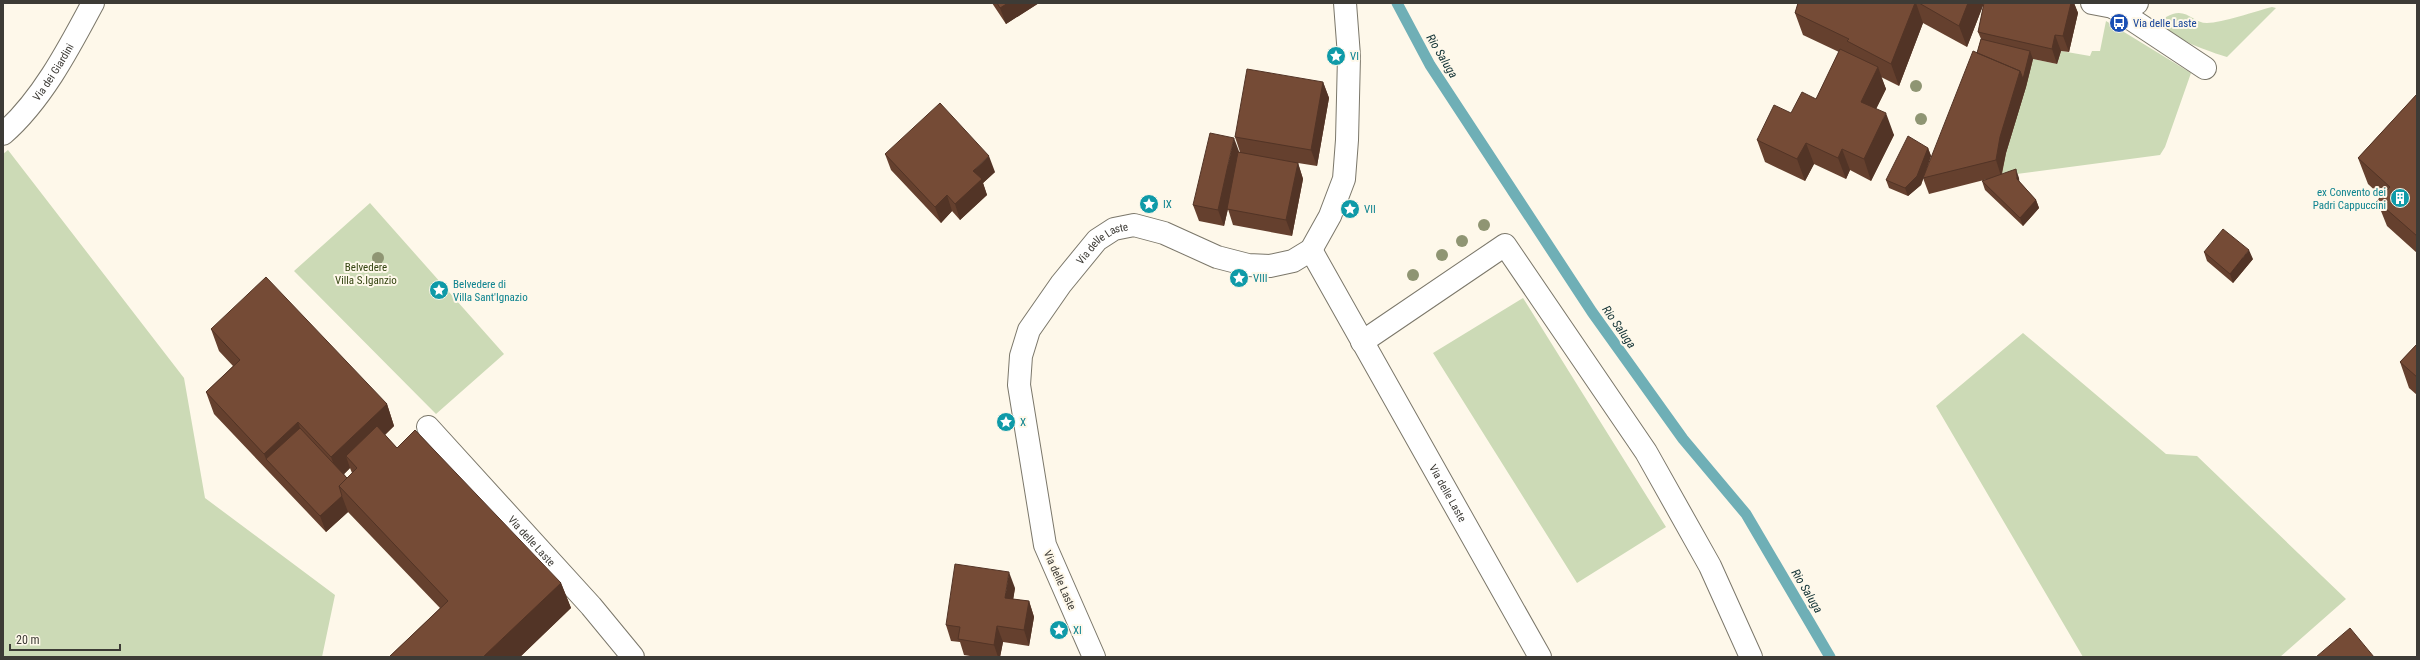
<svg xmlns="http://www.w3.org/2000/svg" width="2420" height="660" viewBox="0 0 2420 660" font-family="'Roboto Condensed',sans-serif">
<rect width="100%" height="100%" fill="#fef8ea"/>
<path fill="#ccdab6" d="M2272 7 2276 8 2227 57C2211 52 2170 39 2163 23L2166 17C2186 5 2192 23 2207 23 2222 23 2256 11 2272 7Z
M2106 21 2191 73 2165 147 2160 155 2001 176 2006 153 2033 59 2057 64 2061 51 2090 56 2092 51H2100Z
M8 150 184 378 205 498 335 595 322 657H3V154Z
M370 203 504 354 436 414 294 271Z
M1523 298 1666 527 1577 583 1433 353Z
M2023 333 2166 454 2197 456 2346 599 2280 657H2083L1936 406Z"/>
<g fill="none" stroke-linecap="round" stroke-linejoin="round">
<path stroke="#6fafb6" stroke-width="11" d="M1397 3 1430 65 1592 312 1683 439 1746 514 1830 657"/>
<defs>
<g id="minor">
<path d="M2092 3 2113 7 2137 3"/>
<path d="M2113 7 2205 68"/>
<path id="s1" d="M3 134C42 100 69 48 93 3"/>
<path id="s2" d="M1311 250 1540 657"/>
<path d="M1362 342 1505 245 1646 452 1710 566 1751 657"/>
<path id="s3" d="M428 427 591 606 633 657"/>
<path id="s4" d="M1094 657 1045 545 1019 385 1021 356 1029 330 1061 284 1097 240 1114 229 1134 225 1164 233 1217 257 1248 265 1270 266 1293 261 1311 250 1330 216 1344 179 1347 140 1349 56 1345 3"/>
</g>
</defs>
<use href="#minor" stroke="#7b776a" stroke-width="24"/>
<use href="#minor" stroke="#fff" stroke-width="22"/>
</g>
<g fill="#8f9573">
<circle cx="1916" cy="86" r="6"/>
<circle cx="1921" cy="119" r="6"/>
<circle cx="1484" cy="225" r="6"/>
<circle cx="1462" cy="241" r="6"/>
<circle cx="1442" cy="255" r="6"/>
<circle cx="378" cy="258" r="6"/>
<circle cx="1413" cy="275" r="6"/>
</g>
<path fill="#65402e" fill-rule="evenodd" d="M992 3H1039L1006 24Z
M1798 3H1984L1967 47 1923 23 1899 86 1881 77 1886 89 1876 109 1894 135 1871 181 1850 170 1846 179 1814 164 1805 181 1765 162 1757 140 1791 113 1816 99 1839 52 1803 35 1795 13Z
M1984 3H2074L2078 13 2069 52 2061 51 2057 64 2033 59 2026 87 2006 153 2002 174 2019 178V181L2036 200 2039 208 2023 226 1985 190 1982 181 1988 179 1929 194 1923 178 1977 53 1981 39 1978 32Z
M1323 82 1329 98 1317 166 1298 163 1303 179 1292 236 1233 225 1228 209 1224 226 1199 221 1193 205 1239 152H1240L1235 137Z
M2417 94V253L2387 226 2377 201 2381 196 2368 184 2358 158Z
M1928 148 1931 156 1921 185 1908 196 1889 188 1886 180Z
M885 154 995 172 983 183 987 195 960 220 952 211 941 223 891 170Z
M2204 252 2253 259 2233 283 2207 261Z
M211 329 387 404 394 426 385 435 397 448 561 583 571 608 520 657H389L440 608 348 512 326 532 214 414 206 392 233 366 219 351ZM350 468 352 473 347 478 344 474Z
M2417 344V395L2409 388 2400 362Z
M1015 588 1013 599 1029 601 1034 617 1029 646 1003 642 1000 657H976L964 655 960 642 951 641 946 625Z"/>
<path fill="#523426" d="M1008 3H1039L1006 24 1000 8Z
M1915 3H1916L1923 23 1899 86 1891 64Z
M1968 3H1984L1967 47 1959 26Z
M2071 3H2074L2078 13 2069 52 2063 36Z
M2055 35 2061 51 2057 64 2052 49Z
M2030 51 2033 59 2026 87 2006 153 2001 176 1996 160 2000 137 2020 71Z
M1878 67 1886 89 1869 123 1861 102Z
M1323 82 1329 98 1317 166 1311 150Z
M1886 113 1894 135 1871 181 1864 159Z
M1234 138 1240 154 1224 226 1218 210Z
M1806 143 1814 164 1805 181 1797 159Z
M1928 148 1931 156 1921 185 1908 196 1905 188Z
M1842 149 1850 170 1846 179 1838 158Z
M989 156 995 172 983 183 987 195 960 220 955 204 973 171Z
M1298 163 1303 179 1292 236 1286 220Z
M2016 169 2019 178 2020 188 2017 179Z
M947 195 952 211 941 223 935 207Z
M2036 200 2039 208 2023 226 2020 218Z
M2249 250 2253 259 2233 283 2230 274Z
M387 404 394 426 354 464 346 456 350 468 339 479 331 457Z
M298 422 306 444 266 459 264 454Z
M342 496 348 512 326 532 320 516Z
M1009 572 1015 588 1011 614 1005 598Z
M561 583 571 608 520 657H483Z
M1029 601 1034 617 1029 646 1024 630Z
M997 626 1003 642 1000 657H998L994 645Z"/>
<path fill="#754b36" stroke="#523426" d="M997 3H1008L1000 8Z
M1798 3H1915L1891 64 1847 41 1849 39 1795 13Z
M1919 3H1968L1959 26Z
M1984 3H2071L2063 36 2055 35 2052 49 1978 32Z
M1981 39 2030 51 2023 79 2020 71 1977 53Z
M1840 49 1878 67 1861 102 1886 113 1864 159 1842 149 1838 158 1806 143 1797 159 1757 140 1774 105 1791 113 1802 92 1816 99Z
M1973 51 2020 71 2000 137 1996 160 1923 178Z
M1247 69 1323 82 1311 150 1235 137Z
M2417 94V236L2377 201 2390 187 2358 158Z
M940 103 989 156 973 171 982 179 955 204 947 195 935 207 885 154Z
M1210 133 1234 138 1218 210 1193 205Z
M1908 136 1928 148 1917 176 1905 188 1886 180Z
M1238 152 1298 163 1286 220 1227 209Z
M2016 169 2017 179 2036 200 2020 218 1982 181Z
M2223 229 2249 250 2230 274 2204 252Z
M266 277 387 404 331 457 298 422 264 454 206 392 240 360 211 329Z
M2417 344V377L2400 362Z
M377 426 397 448 415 430 561 583 483 657H389L448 601 339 486 357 468 346 456Z
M300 428 347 478 339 486 342 496 320 516 266 459Z
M955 564 1009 572 1005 598 1029 601 1024 630 997 626 994 645 958 639 960 627 946 625Z
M2350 628 2374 657H2316Z"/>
<defs>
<symbol id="bus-disc" viewBox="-11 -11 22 22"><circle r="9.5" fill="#1a4fb4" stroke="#fef8ea"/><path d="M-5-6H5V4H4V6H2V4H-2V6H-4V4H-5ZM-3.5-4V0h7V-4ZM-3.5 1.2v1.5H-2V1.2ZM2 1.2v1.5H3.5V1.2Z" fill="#fff"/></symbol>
<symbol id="sight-disc" viewBox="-11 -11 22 22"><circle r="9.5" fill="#0f9aa8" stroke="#fef8ea"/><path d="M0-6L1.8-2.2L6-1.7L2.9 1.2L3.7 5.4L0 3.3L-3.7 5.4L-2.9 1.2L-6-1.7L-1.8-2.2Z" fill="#fff"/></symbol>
<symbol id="building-disc" viewBox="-11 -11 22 22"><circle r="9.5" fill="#0f9aa8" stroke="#fef8ea"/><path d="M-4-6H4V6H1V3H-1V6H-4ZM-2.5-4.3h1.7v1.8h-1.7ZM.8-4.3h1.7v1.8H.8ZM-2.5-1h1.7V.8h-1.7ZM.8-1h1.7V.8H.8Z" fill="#fff"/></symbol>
</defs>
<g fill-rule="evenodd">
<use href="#bus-disc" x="2108" y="12" width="22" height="22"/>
<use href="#sight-disc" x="1325" y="45" width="22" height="22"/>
<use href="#building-disc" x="2389" y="187" width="22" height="22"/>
<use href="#sight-disc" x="1138" y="193" width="22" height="22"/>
<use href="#sight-disc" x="1339" y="198" width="22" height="22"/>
<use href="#sight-disc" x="1228" y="267" width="22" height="22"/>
<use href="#sight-disc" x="428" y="279" width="22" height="22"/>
<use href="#sight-disc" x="995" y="411" width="22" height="22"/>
<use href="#sight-disc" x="1048" y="619" width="22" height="22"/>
</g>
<g text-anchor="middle" stroke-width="4" stroke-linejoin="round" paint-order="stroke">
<g font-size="11" fill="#164399" stroke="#fef8ea" text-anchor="start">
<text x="2133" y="27">Via delle Laste</text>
</g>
<g font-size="11" fill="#0d838f" stroke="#fef8ea" text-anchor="start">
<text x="1350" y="60">VI</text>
<text x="2386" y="196" text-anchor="end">ex Convento dei<tspan x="2386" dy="13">Padri Cappuccini</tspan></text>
<text x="1163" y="208">IX</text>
<text x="1364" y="213">VII</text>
<text x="1253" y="282">VIII</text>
<text x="453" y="288">Belvedere di<tspan x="453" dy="13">Villa Sant'Ignazio</tspan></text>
<text x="1020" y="426">X</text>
<text x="1073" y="634">XI</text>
</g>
<g font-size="11" fill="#3d3b36" stroke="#fef8ea">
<text dy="4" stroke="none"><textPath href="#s1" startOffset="80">Via dei Giardini</textPath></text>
<text dy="4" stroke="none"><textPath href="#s4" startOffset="456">Via delle Laste</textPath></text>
<text dy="4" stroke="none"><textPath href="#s2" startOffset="279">Via delle Laste</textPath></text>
<text dy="4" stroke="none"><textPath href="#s3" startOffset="154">Via delle Laste</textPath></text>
<text transform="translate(1060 580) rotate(66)" y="4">Via delle Laste</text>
</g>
<g font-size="11" fill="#344411" stroke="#fef8ea">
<text x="366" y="271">Belvedere<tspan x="366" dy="13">Villa S.Iganzio</tspan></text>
</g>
<g font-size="12" font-style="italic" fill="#113235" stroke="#fef8ea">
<text transform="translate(1442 56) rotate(59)" y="4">Rio Saluga</text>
<text transform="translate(1619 327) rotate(55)" y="4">Rio Saluga</text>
<text transform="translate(1807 591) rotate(59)" y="4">Rio Saluga</text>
</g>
</g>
<rect width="2420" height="660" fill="none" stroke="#3d3b36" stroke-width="8"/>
<path d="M10 644v6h110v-6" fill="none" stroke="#3d3b36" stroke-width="2"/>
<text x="16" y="644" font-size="12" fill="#3d3b36" stroke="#fef8ea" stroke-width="3" paint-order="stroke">20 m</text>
</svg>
